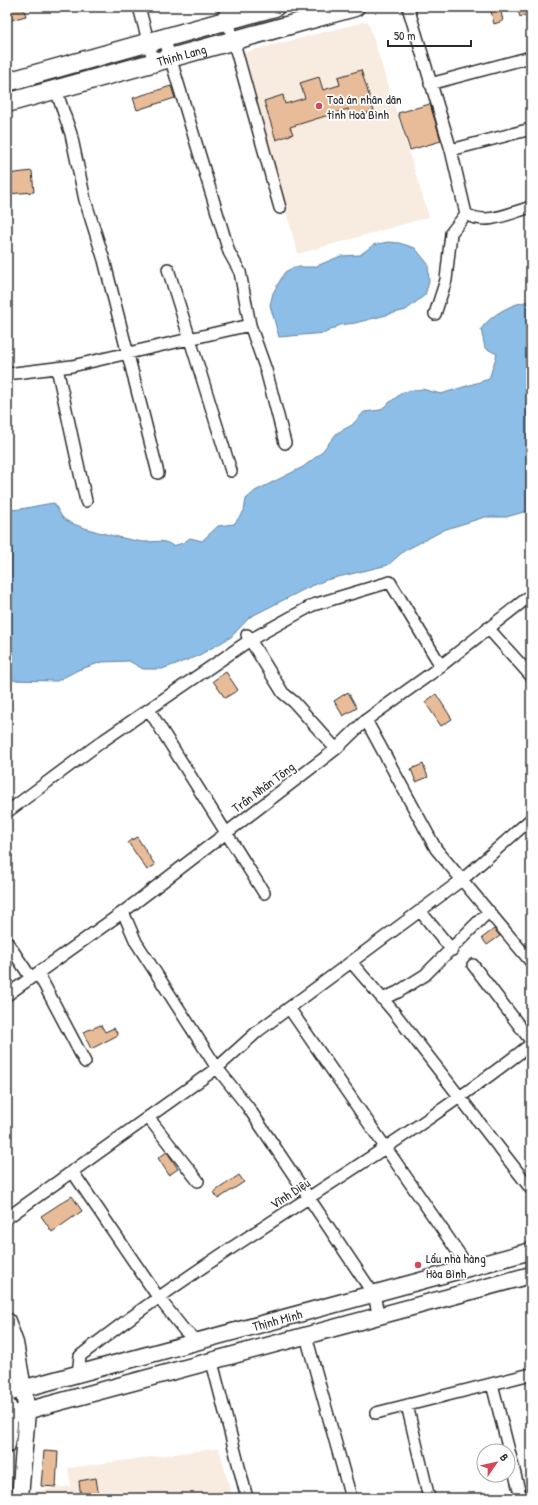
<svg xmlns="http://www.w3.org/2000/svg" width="538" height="1505" viewBox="0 0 538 1505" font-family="'Patrick Hand',sans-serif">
<rect width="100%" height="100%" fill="#fff"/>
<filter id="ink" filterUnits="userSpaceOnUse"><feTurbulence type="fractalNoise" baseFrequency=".025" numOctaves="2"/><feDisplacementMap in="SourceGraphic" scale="8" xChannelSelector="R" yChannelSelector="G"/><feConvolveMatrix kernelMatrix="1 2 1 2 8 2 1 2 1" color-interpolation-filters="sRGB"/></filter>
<g filter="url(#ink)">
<path fill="#f8ebe0" d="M368 21 429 217 298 254 242 53Z
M219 1448 232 1498H34L35 1491 71 1486 68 1468Z"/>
<path fill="#8cbee8" stroke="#65839c" d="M388 242 399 243 415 248 428 264 429 282 425 295 406 310 355 323 340 325 325 333 279 337 270 305 273 293 285 272 294 267H314L341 256 360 255 373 245Z
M531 301V510L506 517H485L446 529 404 551 388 565 326 580 307 588 250 617 231 637 196 657 162 669H143L129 661 102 662 78 670 57 681 7 680V510C23 510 37 505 54 503 57 508 60 515 64 519 76 528 128 540 144 542 156 542 164 539 173 546L183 543 190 538 202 541 218 526 234 524 244 511 246 499 255 491 303 467 320 454 337 433 352 425 364 412 380 410 403 392 422 389 441 394 489 379 497 354 485 348 481 329C492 314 512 303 531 301Z"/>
<path fill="#e8bc98" stroke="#2b2b2b" d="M7 7H23L26 16 7 21Z
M490 7H500L503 21 494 24Z
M517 7H527L529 14 520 17Z
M361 70 374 111 350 118 348 109 290 127 293 134 276 140 264 101 283 95 285 104 305 98 300 83 319 77 323 90 340 85 338 77Z
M171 86 175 98 137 110 133 98Z
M430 104 441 141 410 150 398 113Z
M32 171 34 192 7 194V174Z
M226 672 238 690 225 698 213 681Z
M348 692 357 708 343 716 334 701Z
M436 694 452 719 441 726 425 702Z
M423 764 428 777 416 782 411 769Z
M137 837 155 865 147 870 128 842Z
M494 929 500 936 487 945 482 938Z
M101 1025 105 1032 114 1028 118 1035 91 1049 83 1032Z
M167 1152 178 1169 169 1175 158 1158Z
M239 1175 244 1182 218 1199 214 1192Z
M72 1196 82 1211 52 1232 41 1216Z
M44 1451 58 1452 56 1487 41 1486Z
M96 1478 99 1498H81L79 1481Z"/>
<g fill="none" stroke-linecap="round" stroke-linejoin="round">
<defs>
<path id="minor" d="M139 7 154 63
M224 7 280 208
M408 7 451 150 466 214C486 226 510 213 531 207
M164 37 229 252 240 272 250 325 266 370 285 443
M430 84 531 57
M56 90 71 134 85 200 104 260 158 473
M451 150 531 129
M168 269 231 471
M435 314 446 280 451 233 466 214
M57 368 86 501
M7 374 72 366 250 325
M488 628 531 676
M247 635 283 693 294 702 336 749
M149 710 264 893
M366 720 436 849 531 962
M7 812 104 740 250 640 313 605 390 582 441 666
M420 911 452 950
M123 912 136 942 217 1068 248 1107 374 1295 379 1317
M7 942 31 978
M351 962 393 1011 531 1189
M473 965 531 1041
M38 973 85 1062
M7 995 123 912 336 749 366 720 433 672 531 595
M382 999 398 992 425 975 489 911
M289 1008 469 1268
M148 1117 198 1181
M72 1171 158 1297 184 1330 198 1342
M7 1218 217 1068 258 1031 463 879 531 819
M306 1336 351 1498
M212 1362 247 1498
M78 1374 80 1356C223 1243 387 1157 531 1044
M492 1384 521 1498
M407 1405 429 1498
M376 1413 531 1374"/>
<g id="secondary">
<path d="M7 1321 15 1343 27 1411 20 1498"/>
<path id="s1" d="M7 1393 531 1251"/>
<path d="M7 1416 531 1275"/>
<path d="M7 1445 10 1415 8 1406"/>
</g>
<g id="primary">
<path d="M7 82 275 7"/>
<path id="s2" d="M7 103 355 7"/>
</g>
</defs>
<use href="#minor" stroke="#2b2b2b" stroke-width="14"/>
<use href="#secondary" stroke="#2b2b2b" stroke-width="19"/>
<use href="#primary" stroke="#2b2b2b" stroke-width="21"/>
<use href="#minor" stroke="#fff" stroke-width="11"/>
<use href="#secondary" stroke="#fff" stroke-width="16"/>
<use href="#primary" stroke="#fff" stroke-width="18"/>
</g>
</g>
<g fill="#d1495b" stroke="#fff" stroke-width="1.5">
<circle cx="319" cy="106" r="4"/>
<circle cx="418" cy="1265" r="4"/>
</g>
<g text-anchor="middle" stroke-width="3.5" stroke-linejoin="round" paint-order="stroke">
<g font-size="13" fill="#2b2b2b" stroke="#fff">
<text dy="5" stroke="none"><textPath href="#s2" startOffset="181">Thịnh Lang</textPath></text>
<text transform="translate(263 787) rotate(-37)" y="5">Trần Nhân Tông</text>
<text transform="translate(290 1193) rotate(-33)" y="5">Vĩnh Diệu</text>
<text dy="5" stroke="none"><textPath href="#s1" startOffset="280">Thịnh Minh</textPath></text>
</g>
<g font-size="13" fill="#2b2b2b" stroke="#fff" text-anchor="start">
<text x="327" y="104">Toà án nhân dân<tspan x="327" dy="15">tỉnh Hoà Bình</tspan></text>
<text x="426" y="1263">Lẩu nhà hàng<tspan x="426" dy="15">Hòa Bình</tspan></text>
</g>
</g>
<rect width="538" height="1505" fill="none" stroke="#fff" stroke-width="24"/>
<rect x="12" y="12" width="514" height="1481" fill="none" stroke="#2b2b2b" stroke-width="1.5" filter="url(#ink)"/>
<g transform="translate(496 1463) rotate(56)"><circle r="19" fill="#ffffff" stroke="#aaaaaa"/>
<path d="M0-3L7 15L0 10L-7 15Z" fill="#d1495b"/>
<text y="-6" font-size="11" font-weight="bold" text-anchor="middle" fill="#2b2b2b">B</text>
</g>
<path d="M388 40v6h83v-6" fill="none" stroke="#2b2b2b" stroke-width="2"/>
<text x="394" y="40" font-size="12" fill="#2b2b2b" stroke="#ffffff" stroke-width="3" paint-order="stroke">50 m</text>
</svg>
